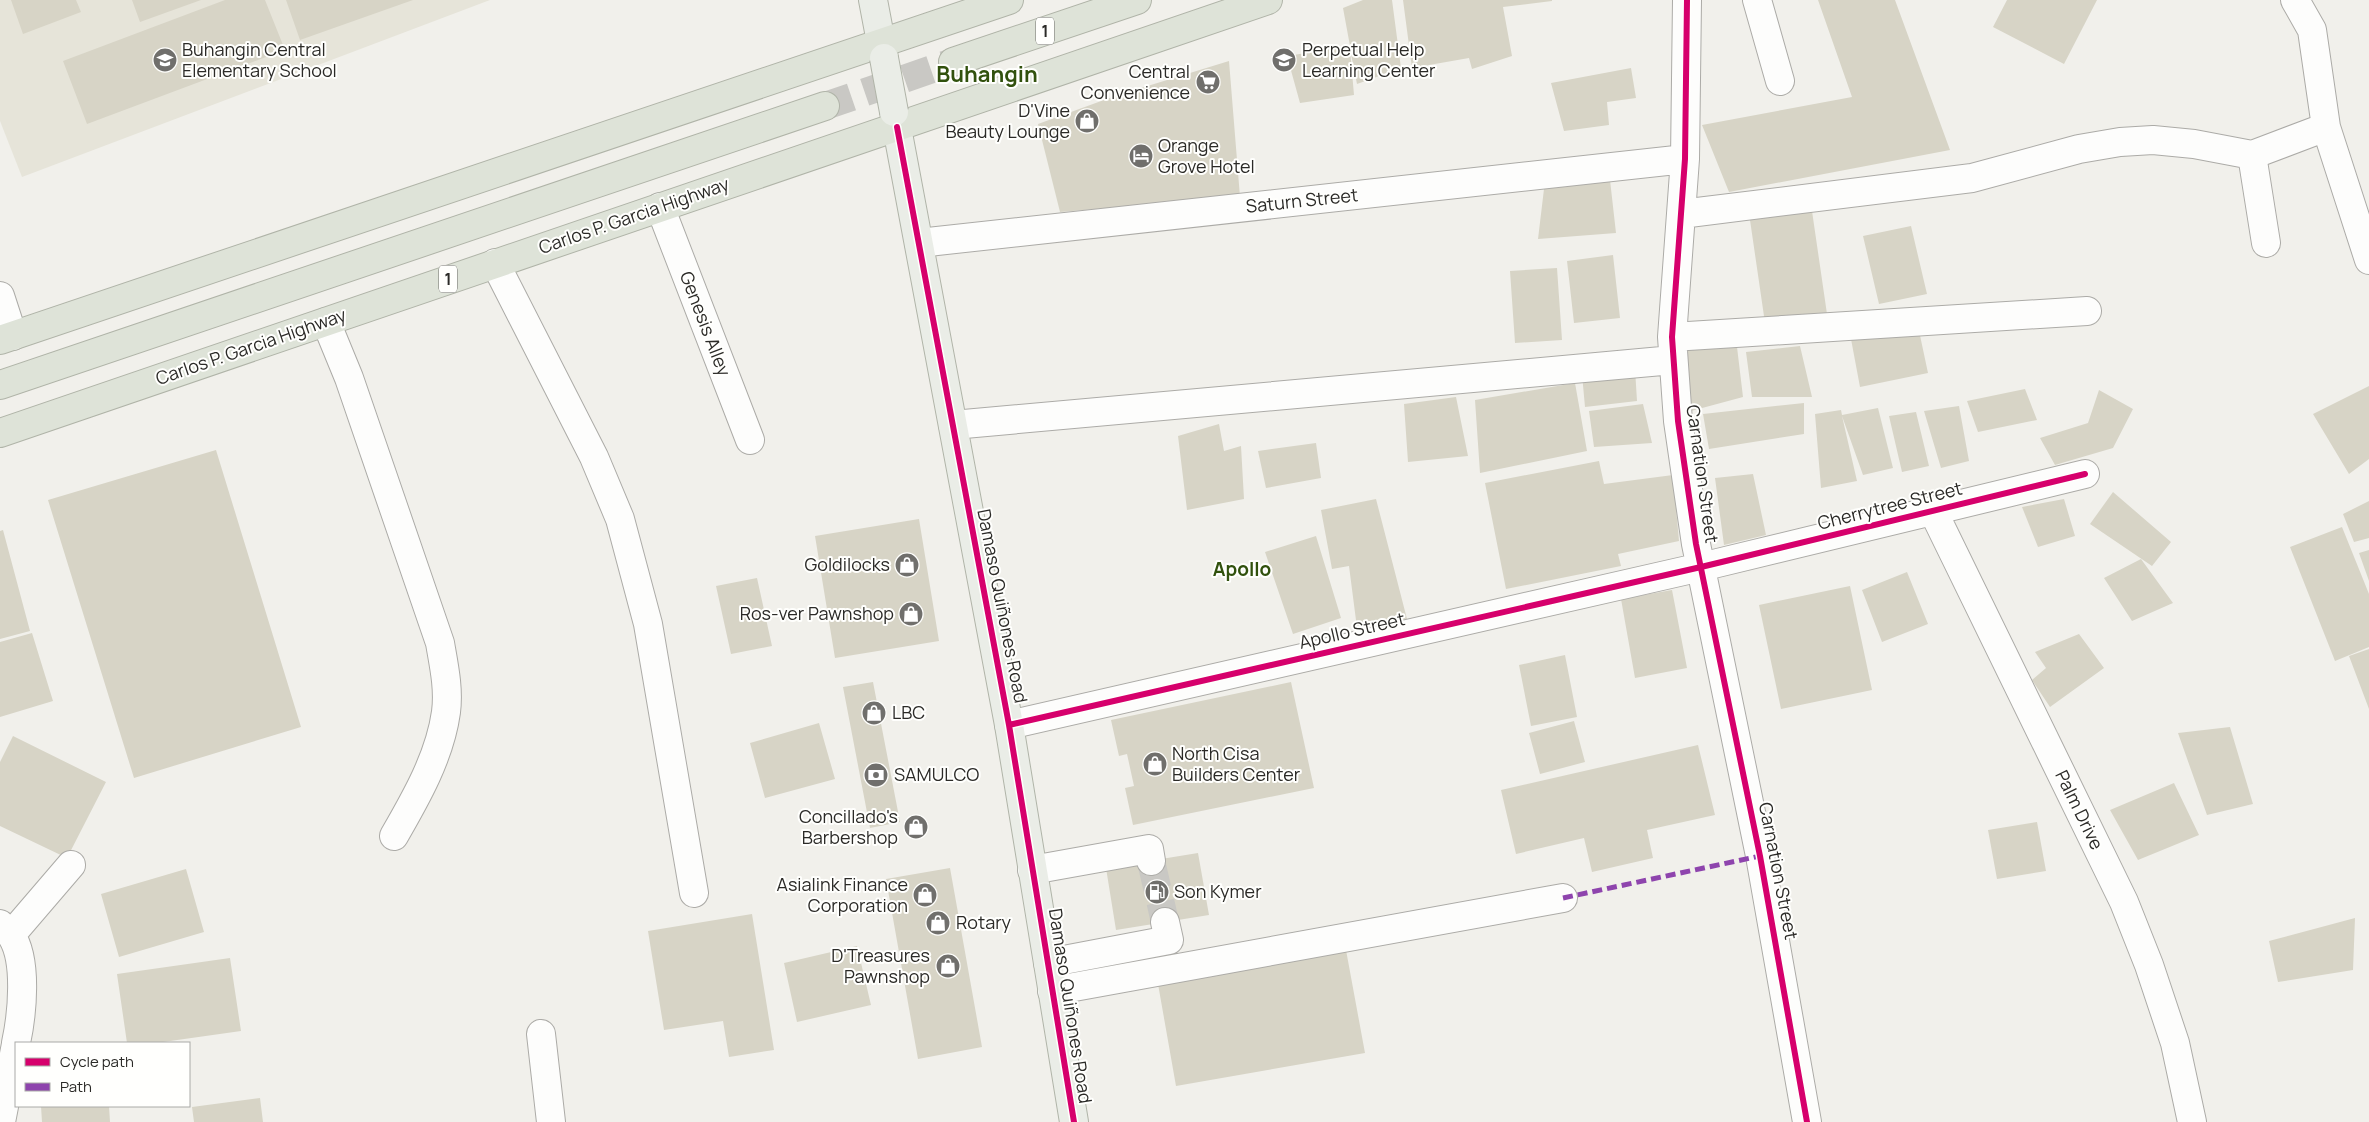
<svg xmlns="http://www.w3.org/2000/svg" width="2369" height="1122" viewBox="0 0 2369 1122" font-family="Manrope,sans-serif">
<rect width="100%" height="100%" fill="#f1f0eb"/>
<path fill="#e6e4d9" d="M0 0H490L22 177 0 121Z"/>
<path fill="#d7d4c6" d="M11 0H76L81 12 23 34Z
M132 0H201L140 22Z
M225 0H265L285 50 87 124 63 61Z
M286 0H413L300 40Z
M1363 0H1392L1401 68 1357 84 1350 49 1354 95 1300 103 1287 56 1350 46 1343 8Z
M1403 0H1552V1L1503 7 1512 56 1472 69 1469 58 1412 68Z
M1818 0H1895L1950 150 1729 192 1702 125 1852 97Z
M2007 0H2097L2064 64 1993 27Z
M1229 61 1240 197 1060 212 1038 124 1115 96Z
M1631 68 1636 98 1607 102 1609 125 1564 131 1551 83Z
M1610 180 1616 233 1538 239 1544 189Z
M1812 211 1827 314 1765 323 1750 220Z
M1911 226 1927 294 1879 304 1863 236Z
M1613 255 1620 318 1574 323 1567 261Z
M1557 268 1562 340 1515 343 1510 271Z
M1918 326 1928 373 1860 387 1851 339Z
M1800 346 1812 397H1752L1746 352Z
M1737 347 1743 397 1691 411 1681 350Z
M1635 369 1637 401 1585 407 1582 374Z
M1575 383 1587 451 1480 473 1475 400Z
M2369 386V459L2349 474 2313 414Z
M2025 389 2037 420 1978 432 1967 401Z
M2099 390 2133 409 2113 448 2055 465 2040 438 2088 423Z
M1456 397 1468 456 1408 462 1404 404Z
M1804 403V434L1709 449 1703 414Z
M1643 404 1652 443 1594 447 1589 411Z
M1959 406 1969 461 1941 468 1924 411Z
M1878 408 1893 468 1863 475 1842 416 1857 481 1821 488 1815 414 1841 410 1842 415Z
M1916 412 1929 466 1902 472 1889 416Z
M1219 424 1224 451 1241 446 1244 499 1187 510 1178 436Z
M1316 443 1321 478 1266 488 1258 451Z
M216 450 301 727 134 778 48 500Z
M1599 461 1604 484 1673 475 1679 541 1618 554 1621 566 1506 589 1485 483Z
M1753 474 1766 535 1724 545 1715 478Z
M2113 492 2171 542 2152 566 2090 524Z
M1376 499 1407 619 1357 628 1349 566 1332 569 1321 510Z
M2064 499 2075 536 2038 547 2022 507Z
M2369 501V538L2354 542 2343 514Z
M919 519 939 641 835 658 815 536Z
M2342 527 2369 594V647L2335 661 2290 547Z
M3 530 30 631 0 639V531Z
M1316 536 1341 618 1293 634 1265 552Z
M2369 550V581L2359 553Z
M2141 559 2173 603 2132 621 2104 578Z
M1907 572 1928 624 1882 642 1862 590Z
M757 578 772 646 731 654 716 586Z
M1850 586 1872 690 1781 709 1759 605Z
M1672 590 1687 668 1635 678 1621 599Z
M32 633 53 701 0 717V642Z
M2079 634 2104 668 2050 707 2032 680 2046 668 2035 652Z
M2369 649V709L2349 656Z
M1565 655 1577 717 1531 726 1519 665Z
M873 682 900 822 870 828 843 687Z
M1291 682 1314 788 1133 825 1125 788 1134 786 1127 754 1119 756 1111 720Z
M1574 721 1585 762 1540 774 1529 733Z
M819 723 835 779 765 798 750 743Z
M2230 727 2253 804 2207 815 2178 733Z
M13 736 106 782 67 858 0 826V762Z
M1698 745 1715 815 1647 830 1653 858 1592 872 1584 838 1516 854 1501 790Z
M2174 783 2199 835 2138 860 2110 810Z
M2037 822 2046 871 1997 879 1988 830Z
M1198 853 1209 915 1116 930 1106 868Z
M950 868 982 1047 918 1059 886 879Z
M186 869 204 932 119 957 101 894Z
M752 914 774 1050 729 1057 723 1021 664 1030 648 931Z
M2355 918 2353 970 2278 982 2269 941Z
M857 946 871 1005 797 1022 784 963Z
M1346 950 1365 1053 1176 1086 1158 984Z
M230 958 241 1031 156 1043H127L117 974Z
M260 1098 263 1122H194L192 1107Z
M41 1106H109L110 1122H42Z"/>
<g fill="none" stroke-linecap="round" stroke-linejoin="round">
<path stroke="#c9c8c4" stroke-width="28" stroke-dasharray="28 14" stroke-linecap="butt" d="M1151 861 1165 922"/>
<path stroke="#c9c8c4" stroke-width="28" stroke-dasharray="28 14" stroke-linecap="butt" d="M825 106 953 62"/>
<defs>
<path id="minor" d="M1687 0 1685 159 1672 337 1678 421 1696 544 1760 856 1807 1122
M1757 0 1780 81
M2295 0 2312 30 2326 127 2369 260
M2252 155 2266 243
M660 207 750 440
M1681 214 1972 178 2079 149 2120 142 2153 140 2194 144 2252 155 2326 127
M919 243 1685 159
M495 263 594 457 620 519 648 624 694 893
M0 296 13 336
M326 322 349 378 440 643C444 666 449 689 446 712 440 756 416 798 394 836
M1672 337 2087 311
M953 425 1673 360
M1933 511 2124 902 2149 965 2175 1043 2192 1122
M1009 725 1701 567 2085 474
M1032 870 1149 849 1151 861
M0 924C3 928 9 931 11 935 28 960 22 1015 16 1043
M11 935 71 865
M1048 963 1169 940 1165 922
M1052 991 1563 898
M541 1034 551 1122
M1 1122 16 1044"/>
<path id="major" d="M873 0 884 58
M894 112 1009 725 1074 1122"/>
<path id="highway" d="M953 62 1137 0
M0 340 1009 0
M0 385 825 106
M0 433 1268 0"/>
</defs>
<use href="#minor" stroke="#acaba7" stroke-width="30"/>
<use href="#major" stroke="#b0b4a8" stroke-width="30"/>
<use href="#highway" stroke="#b0b4a8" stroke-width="30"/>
<use href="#minor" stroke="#fdfdfc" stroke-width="28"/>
<use href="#major" stroke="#eaede7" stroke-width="28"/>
<use href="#highway" stroke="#dee3d8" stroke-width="28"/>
<defs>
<path id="major-bridge" d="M884 58 894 112"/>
</defs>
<use href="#major-bridge" stroke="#b0b4a8" stroke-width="30" stroke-linecap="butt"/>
<use href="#major-bridge" stroke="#eaede7" stroke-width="28"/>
<path stroke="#8e44ad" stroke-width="5" stroke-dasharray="10 5" stroke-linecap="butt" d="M1563 898 1760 856"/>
<defs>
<path id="cycleway" d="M1687 0 1685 159 1672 337 1678 421 1696 544 1760 856 1807 1122
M897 127 1009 725 1074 1122
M1009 725 1701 567 2085 474"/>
</defs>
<use href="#cycleway" stroke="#fffffd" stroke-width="9"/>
<use href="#cycleway" stroke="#d6006c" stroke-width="6"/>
</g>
<defs>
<symbol id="school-disc" viewBox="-11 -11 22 22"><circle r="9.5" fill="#706f6c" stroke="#fffffd"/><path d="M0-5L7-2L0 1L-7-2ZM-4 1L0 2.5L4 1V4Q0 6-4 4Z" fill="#fff"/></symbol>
<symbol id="supermarket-disc" viewBox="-11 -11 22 22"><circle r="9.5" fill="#706f6c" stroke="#fffffd"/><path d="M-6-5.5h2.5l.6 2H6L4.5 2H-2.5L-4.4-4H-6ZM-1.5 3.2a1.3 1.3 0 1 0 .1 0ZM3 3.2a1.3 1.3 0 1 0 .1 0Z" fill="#fff"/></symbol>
<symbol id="shop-disc" viewBox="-11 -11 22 22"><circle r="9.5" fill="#706f6c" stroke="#fffffd"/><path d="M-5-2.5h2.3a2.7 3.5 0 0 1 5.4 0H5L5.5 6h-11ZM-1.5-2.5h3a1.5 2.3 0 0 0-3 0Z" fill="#fff"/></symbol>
<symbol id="hotel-disc" viewBox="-11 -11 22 22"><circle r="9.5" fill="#706f6c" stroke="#fffffd"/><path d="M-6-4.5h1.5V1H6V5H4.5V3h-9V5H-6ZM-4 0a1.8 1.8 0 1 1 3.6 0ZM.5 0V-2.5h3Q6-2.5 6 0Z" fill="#fff"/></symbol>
<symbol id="bank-disc" viewBox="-11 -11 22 22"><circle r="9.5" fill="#706f6c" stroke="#fffffd"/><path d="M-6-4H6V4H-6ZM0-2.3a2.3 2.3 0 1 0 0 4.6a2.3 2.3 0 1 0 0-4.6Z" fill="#fff"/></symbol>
<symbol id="fuel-disc" viewBox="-11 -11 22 22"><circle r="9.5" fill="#706f6c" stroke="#fffffd"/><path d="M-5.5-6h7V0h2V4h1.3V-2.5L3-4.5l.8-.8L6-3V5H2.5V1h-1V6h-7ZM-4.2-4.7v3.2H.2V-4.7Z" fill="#fff"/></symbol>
</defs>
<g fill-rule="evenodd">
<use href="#school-disc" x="151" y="46" width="28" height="28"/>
<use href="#school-disc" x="1270" y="46" width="28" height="28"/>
<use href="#supermarket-disc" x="1194" y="68" width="28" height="28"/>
<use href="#shop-disc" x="1073" y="107" width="28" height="28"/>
<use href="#hotel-disc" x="1127" y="142" width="28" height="28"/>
<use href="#shop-disc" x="893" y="551" width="28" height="28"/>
<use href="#shop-disc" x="897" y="600" width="28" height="28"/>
<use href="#shop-disc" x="860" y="699" width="28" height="28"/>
<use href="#shop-disc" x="1141" y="750" width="28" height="28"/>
<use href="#bank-disc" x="862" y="761" width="28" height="28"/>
<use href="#shop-disc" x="902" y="813" width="28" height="28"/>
<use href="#fuel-disc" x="1143" y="878" width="28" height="28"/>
<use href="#shop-disc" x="911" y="881" width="28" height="28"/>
<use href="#shop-disc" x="924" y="909" width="28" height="28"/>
<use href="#shop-disc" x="934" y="952" width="28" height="28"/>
</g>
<g text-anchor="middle" stroke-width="4" stroke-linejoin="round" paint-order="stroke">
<g fill="#fffffd" stroke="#6b6a67" stroke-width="1">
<rect x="1036" y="17.5" width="18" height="27" rx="4"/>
<rect x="439" y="265.5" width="18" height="27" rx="4"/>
</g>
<g font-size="16" font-weight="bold" fill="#2b2a27">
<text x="1045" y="37">1</text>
<text x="448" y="285">1</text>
</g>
<g font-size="18" fill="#2b2a27" stroke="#fffffd" text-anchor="start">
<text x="182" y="56">Buhangin Central<tspan x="182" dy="21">Elementary School</tspan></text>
<text x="1302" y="56">Perpetual Help<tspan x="1302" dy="21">Learning Center</tspan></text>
<text x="1190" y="78" text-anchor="end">Central<tspan x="1190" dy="21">Convenience</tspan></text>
<text x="1070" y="117" text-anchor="end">D'Vine<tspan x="1070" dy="21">Beauty Lounge</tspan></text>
<text x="1158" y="152">Orange<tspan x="1158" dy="21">Grove Hotel</tspan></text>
<text x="890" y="571" text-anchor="end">Goldilocks</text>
<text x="894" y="620" text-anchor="end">Ros-ver Pawnshop</text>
<text x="892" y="719">LBC</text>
<text x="1172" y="760">North Cisa<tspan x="1172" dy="21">Builders Center</tspan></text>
<text x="894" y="781">SAMULCO</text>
<text x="898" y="823" text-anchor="end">Concillado's<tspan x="898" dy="21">Barbershop</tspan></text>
<text x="908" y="891" text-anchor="end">Asialink Finance<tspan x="908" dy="21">Corporation</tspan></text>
<text x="1174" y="898">Son Kymer</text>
<text x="956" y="929">Rotary</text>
<text x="930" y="962" text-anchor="end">D'Treasures<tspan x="930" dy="21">Pawnshop</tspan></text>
</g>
<g font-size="18" fill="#2b2a27" stroke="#fffffd">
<text transform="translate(1302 201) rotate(-6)" y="6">Saturn Street</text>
<text transform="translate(634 216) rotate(-19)" y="6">Carlos P. Garcia Highway</text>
<text transform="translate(705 324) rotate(69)" y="6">Genesis Alley</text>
<text transform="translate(251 347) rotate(-19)" y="6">Carlos P. Garcia Highway</text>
<text transform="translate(1702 474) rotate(82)" y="6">Carnation Street</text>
<text transform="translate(1890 506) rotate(-14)" y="6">Cherrytree Street</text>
<text transform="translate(1002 606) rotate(79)" y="6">Damaso Quiñones Road</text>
<text transform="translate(1352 631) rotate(-13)" y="6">Apollo Street</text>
<text transform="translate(2079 810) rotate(64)" y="6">Palm Drive</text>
<text transform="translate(1778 871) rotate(79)" y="6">Carnation Street</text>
<text transform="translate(1070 1006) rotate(81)" y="6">Damaso Quiñones Road</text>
</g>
<g font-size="19" font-weight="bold" fill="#31510d" stroke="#fffffd">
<text x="1242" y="576">Apollo</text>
</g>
<g font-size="22" font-weight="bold" fill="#31510d" stroke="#fffffd">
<text x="987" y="82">Buhangin</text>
</g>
</g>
<rect x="15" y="1042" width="175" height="65" fill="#fffffd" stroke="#aaaaa7"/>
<rect x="25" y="1058" width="25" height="8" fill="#d6006c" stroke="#aaaaa7"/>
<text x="60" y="1067" font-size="15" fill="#2b2a27">Cycle path</text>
<rect x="25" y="1083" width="25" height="8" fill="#8e44ad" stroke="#aaaaa7"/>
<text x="60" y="1092" font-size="15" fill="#2b2a27">Path</text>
</svg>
